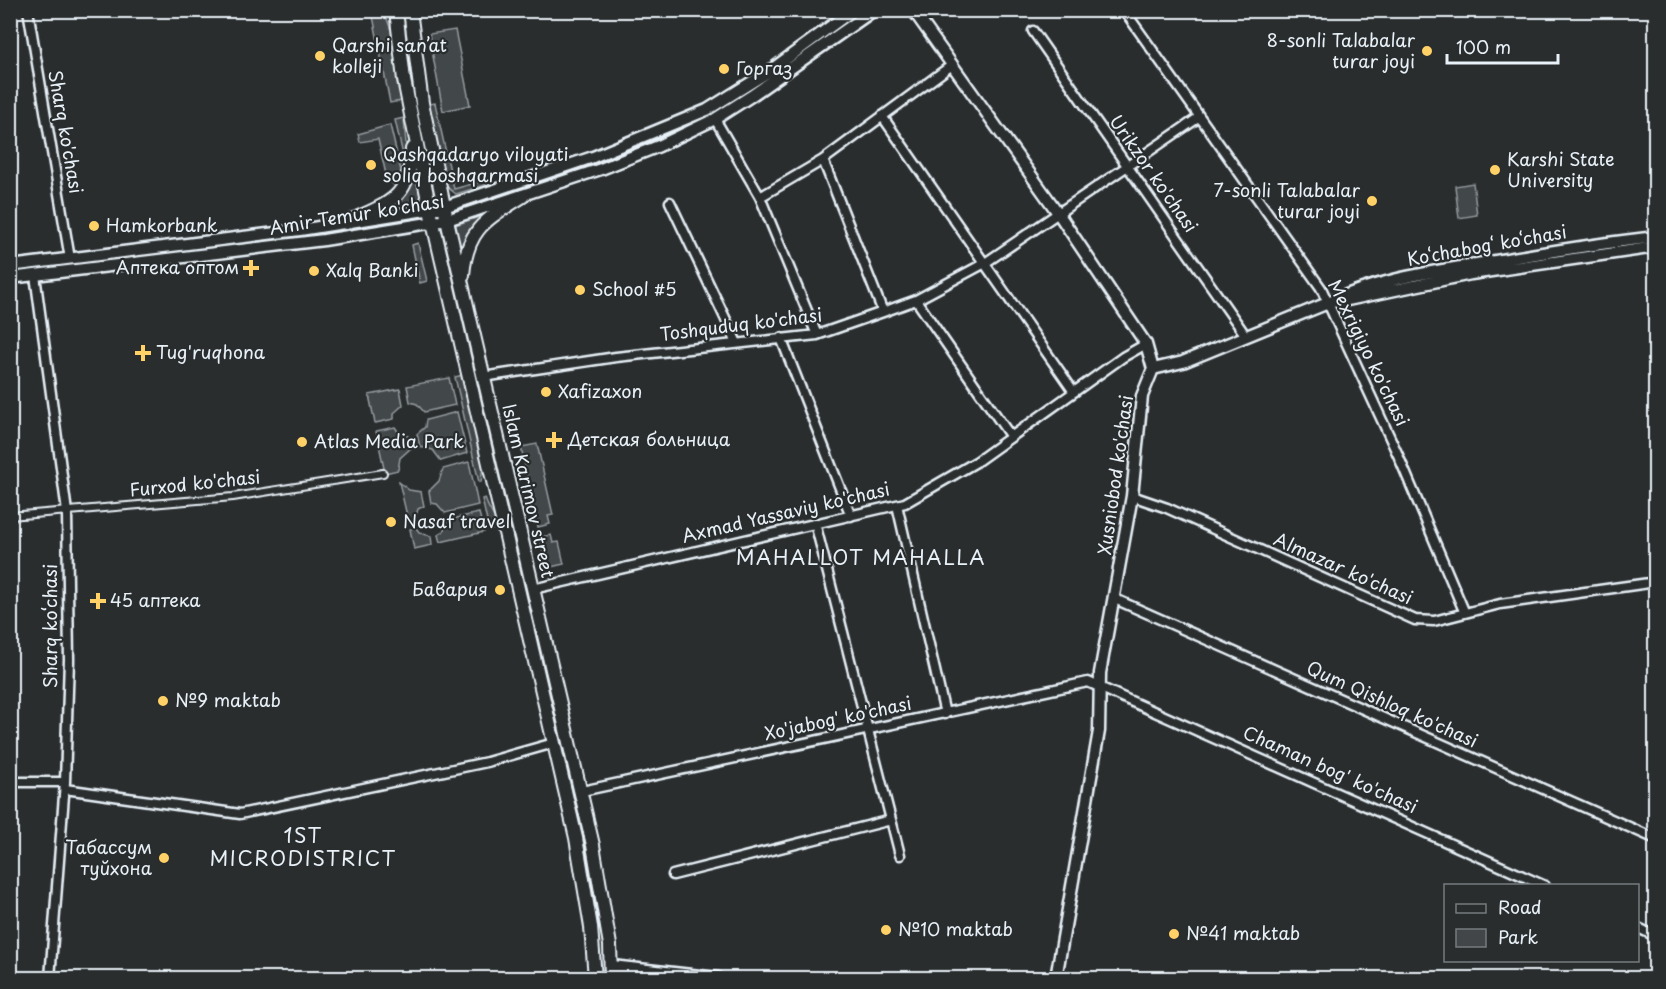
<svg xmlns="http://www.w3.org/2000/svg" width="1666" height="989" viewBox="0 0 1666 989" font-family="'Playpen Sans',sans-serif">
<rect width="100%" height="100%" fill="#2a2d2e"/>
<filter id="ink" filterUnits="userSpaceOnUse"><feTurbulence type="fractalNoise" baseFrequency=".0167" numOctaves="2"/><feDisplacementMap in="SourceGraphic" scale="12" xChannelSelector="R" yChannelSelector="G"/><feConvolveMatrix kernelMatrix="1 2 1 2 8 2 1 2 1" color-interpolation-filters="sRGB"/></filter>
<g filter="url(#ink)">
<path fill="#424648" stroke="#959ca0" stroke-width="1.5" d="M372 11H384L391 30 401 101 390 103Z
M455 30 470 105 443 111 429 34Z
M435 103 454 189 493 178 492 183 456 194 447 187 429 104Z
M404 118 407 158 406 168 395 120Z
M390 125 401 171 394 185 387 179 378 139 360 142 358 134Z
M414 167 422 205 382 210Z
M1473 183 1477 215 1459 218 1455 186Z
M485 215 468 233 462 255 455 225Z
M418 243 427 281 420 283 412 245Z
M463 375 483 464 481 482H479L455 377Z
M449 378 455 405 424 412 417 404 410 402 407 386Z
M400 389 403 405 394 413V419L375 423 369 395Z
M457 412 467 453 441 461 433 450 420 447 417 434 425 427 426 420Z
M395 427 399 433 408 436 411 448 400 458 398 470 385 473 376 431Z
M537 444 553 515 548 516 550 524 538 527 521 447Z
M469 462 478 505 445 513 437 504 431 503 429 491 439 481 443 469Z
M399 482 409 490 421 492 424 506 418 509 415 519 408 520Z
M485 498C488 510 496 517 498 528L489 530 482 499Z
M479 513 484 532 440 542 438 535 443 532 448 520Z
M416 528 420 533 431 536 432 545 414 549 410 529Z
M551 535 553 543 559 542 564 564 546 568 540 537Z"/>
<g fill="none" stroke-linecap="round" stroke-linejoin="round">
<defs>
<path id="pedestrian" d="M10 516 233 497 383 473"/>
<path id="minor" d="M28 10 70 259
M1124 10 1321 288 1398 455 1464 611
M1033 31 1246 336
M882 116 1074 392
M715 119 760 197 817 335
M823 160 883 312
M760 197 823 160 952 65
M670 202 737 343
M35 275 67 512 69 660 65 782 50 978
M916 300 1011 437
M781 338 851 516
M483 377 616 357 817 335 883 312 916 300 985 263 1198 118
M1132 496 1167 508 1415 620 1434 621 1500 604 1656 582
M897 505 945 714
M815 523 900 855
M533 589 905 503 976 462 1123 357 1146 344
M1115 599 1656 839
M10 782H65
M65 789 240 814 487 762 554 743
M582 791 1088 682 1545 886
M673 875 891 820
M1638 928 1656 936"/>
<path id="tertiary" d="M913 10 1058 213 1146 344 1153 369 1142 396 1132 496 1100 673 1099 731 1056 978
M1153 369 1183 362 1328 303
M612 966 718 978"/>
<path id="secondary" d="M10 266 300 230 444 207 593 157 707 110 771 70 853 10
M10 278 324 240 447 220 601 169 659 146 715 119 751 96 874 10
M1338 302 1471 274 1656 247
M1328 303C1377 279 1431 272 1483 263 1541 253 1598 243 1656 237"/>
<path id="primary" d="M396 10 404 80 430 210 576 838 591 927 595 978
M410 10 422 103 447 220 593 845 610 945 611 978
M346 223C387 203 410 201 412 149
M463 275C467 228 486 220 523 196"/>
</defs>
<use href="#pedestrian" stroke="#e8f1f8" stroke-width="10"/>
<use href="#minor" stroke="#e8f1f8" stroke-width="13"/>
<use href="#tertiary" stroke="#e8f1f8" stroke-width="15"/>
<use href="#secondary" stroke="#e8f1f8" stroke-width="15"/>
<use href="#primary" stroke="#e8f1f8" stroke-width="16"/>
<use href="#pedestrian" stroke="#2a2d2e" stroke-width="6"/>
<use href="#minor" stroke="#2a2d2e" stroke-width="8"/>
<use href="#tertiary" stroke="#2a2d2e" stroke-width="10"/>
<use href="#secondary" stroke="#2a2d2e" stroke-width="10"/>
<use href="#primary" stroke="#2a2d2e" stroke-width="12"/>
</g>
</g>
<g fill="#ffd166" stroke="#2a2d2e" stroke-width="2">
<circle cx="1427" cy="51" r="6"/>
<circle cx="320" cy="56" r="6"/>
<circle cx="724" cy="69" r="6"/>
<circle cx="371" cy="165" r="6"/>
<circle cx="1495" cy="170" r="6"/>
<circle cx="1372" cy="201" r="6"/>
<circle cx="94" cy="226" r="6"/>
<path d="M248 259h6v6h6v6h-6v6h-6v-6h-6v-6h6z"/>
<circle cx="314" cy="271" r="6"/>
<circle cx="580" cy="290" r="6"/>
<path d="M140 344h6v6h6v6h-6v6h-6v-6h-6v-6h6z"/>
<circle cx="546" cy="392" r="6"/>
<path d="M551 431h6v6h6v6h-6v6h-6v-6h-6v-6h6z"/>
<circle cx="302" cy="442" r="6"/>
<circle cx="391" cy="522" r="6"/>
<circle cx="500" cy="590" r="6"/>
<path d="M95 592h6v6h6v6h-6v6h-6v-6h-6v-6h6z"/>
<circle cx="163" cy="701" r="6"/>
<circle cx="164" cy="858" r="6"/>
<circle cx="886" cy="930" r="6"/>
<circle cx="1174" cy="934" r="6"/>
</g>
<g text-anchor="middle" stroke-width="4.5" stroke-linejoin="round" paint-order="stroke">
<g font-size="18" fill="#e8f1f8" stroke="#2a2d2e" text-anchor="start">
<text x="1415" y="47" text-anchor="end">8-sonli Talabalar<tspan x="1415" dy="21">turar joyi</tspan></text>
<text x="332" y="52">Qarshi san’at<tspan x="332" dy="21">kolleji</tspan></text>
<text x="736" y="75">Горгаз</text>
<text x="383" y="161">Qashqadaryo viloyati<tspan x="383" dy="21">soliq boshqarmasi</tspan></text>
<text x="1507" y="166">Karshi State<tspan x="1507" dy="21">University</tspan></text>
<text x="1360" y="197" text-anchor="end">7-sonli Talabalar<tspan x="1360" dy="21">turar joyi</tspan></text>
<text x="106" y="232">Hamkorbank</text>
<text x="239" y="274" text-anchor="end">Аптека оптом</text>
<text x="326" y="277">Xalq Banki</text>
<text x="592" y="296">School #5</text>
<text x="156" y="359">Tug'ruqhona</text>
<text x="558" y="398">Xafizaxon</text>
<text x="568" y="446">Детская больница</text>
<text x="314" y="448">Atlas Media Park</text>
<text x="403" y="528">Nasaf travel</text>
<text x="488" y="596" text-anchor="end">Бавария</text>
<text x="110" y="607">45 аптека</text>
<text x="175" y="707">№9 maktab</text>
<text x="152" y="854" text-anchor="end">Табассум<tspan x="152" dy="21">туйхона</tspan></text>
<text x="898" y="936">№10 maktab</text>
<text x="1186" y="940">№41 maktab</text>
</g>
<g font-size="18" fill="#e8f1f8" stroke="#2a2d2e">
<text transform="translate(65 132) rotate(80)" y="6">Sharq ko'chasi</text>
<text transform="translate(1153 174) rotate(55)" y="6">Urikzor ko'chasi</text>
<text transform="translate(357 215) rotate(-9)" y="6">Amir Temur ko'chasi</text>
<text transform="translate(1487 246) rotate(-10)" y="6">Ko‘chabog‘ ko‘chasi</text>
<text transform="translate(741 325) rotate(-7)" y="6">Toshquduq ko'chasi</text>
<text transform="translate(1368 353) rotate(64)" y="6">Mexrigiyo ko'chasi</text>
<text transform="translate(1116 475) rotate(-82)" y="6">Xusniobod ko'chasi</text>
<text transform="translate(195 484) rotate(-6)" y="6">Furxod ko'chasi</text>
<text transform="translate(528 491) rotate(77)" y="6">Islam Karimov street</text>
<text transform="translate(786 513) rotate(-13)" y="6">Axmad Yassaviy ko'chasi</text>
<text transform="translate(1343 569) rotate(24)" y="6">Almazar ko'chasi</text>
<text transform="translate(51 626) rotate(-90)" y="6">Sharq ko‘chasi</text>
<text transform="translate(1392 705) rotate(24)" y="6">Qum Qishloq ko'chasi</text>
<text transform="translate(838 719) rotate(-12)" y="6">Xo'jabog' ko'chasi</text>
<text transform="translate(1330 770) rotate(24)" y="6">Chaman bog' ko'chasi</text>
</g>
<g font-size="20" letter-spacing="1.5" fill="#e8f1f8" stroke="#2a2d2e">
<text x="861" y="565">MAHALLOT MAHALLA</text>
<text x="303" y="843">1ST<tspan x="303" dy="23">MICRODISTRICT</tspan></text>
</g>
</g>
<rect width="1666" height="989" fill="none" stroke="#2a2d2e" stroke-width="36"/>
<rect x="18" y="18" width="1630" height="953" fill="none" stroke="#e8f1f8" stroke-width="2" filter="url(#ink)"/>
<rect x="1444" y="884" width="195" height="78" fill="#2a2d2e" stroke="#767b7f" stroke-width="1.5"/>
<rect x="1456" y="904" width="30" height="9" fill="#2a2d2e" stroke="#767b7f" stroke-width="1.5"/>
<text x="1498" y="914" font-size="18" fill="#e8f1f8">Road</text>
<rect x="1456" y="929" width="30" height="18" fill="#424648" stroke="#767b7f" stroke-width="1.5"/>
<text x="1498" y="944" font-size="18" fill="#e8f1f8">Park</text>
<path d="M1447 54v9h111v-9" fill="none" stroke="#e8f1f8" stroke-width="3"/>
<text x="1456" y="54" font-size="18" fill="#e8f1f8" stroke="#2a2d2e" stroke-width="4.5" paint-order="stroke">100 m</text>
</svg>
